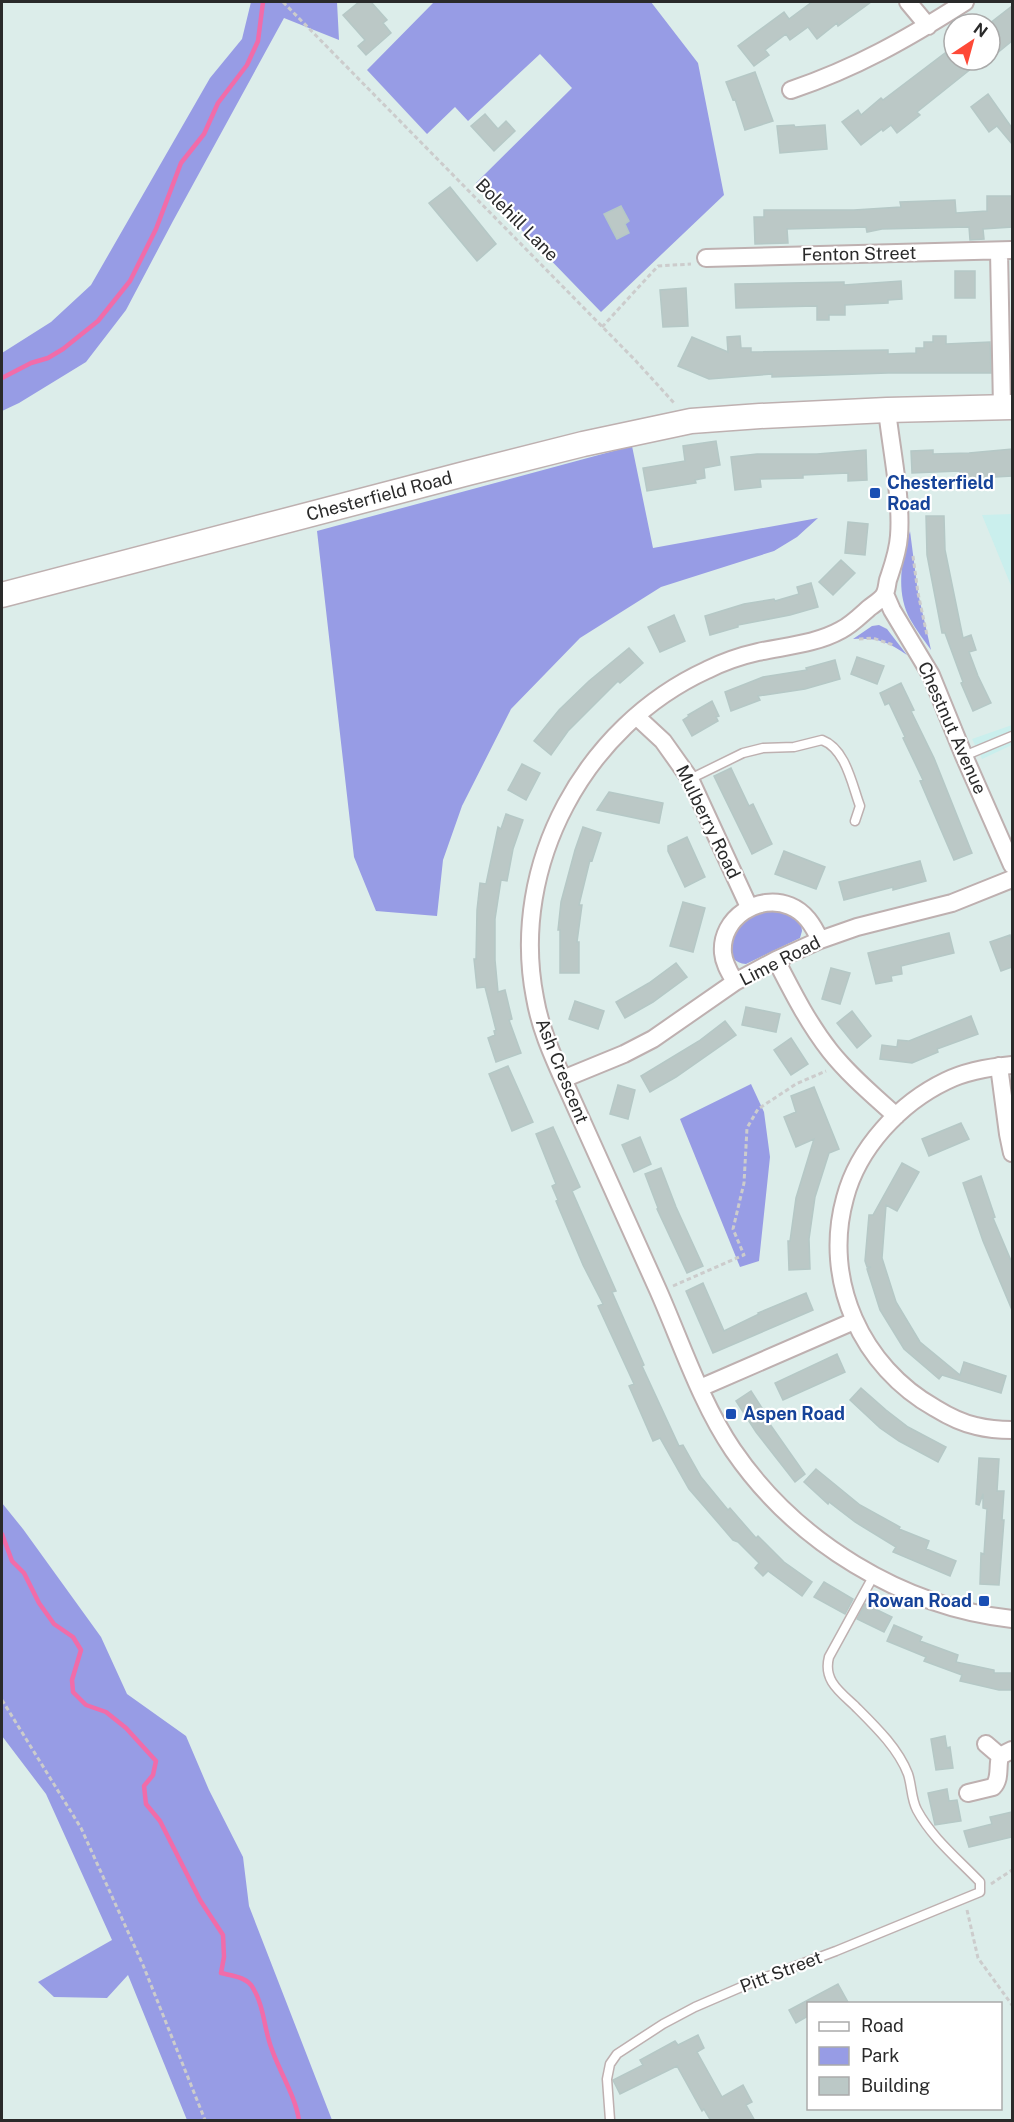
<svg xmlns="http://www.w3.org/2000/svg" width="1014" height="2122" viewBox="0 0 1014 2122" font-family="'Public Sans',sans-serif">
<rect width="100%" height="100%" fill="#dcedea"/>
<path fill="#caefed" d="M1012 514V588L982 515Z
M1012 725V745L982 759 972 739Z"/>
<path fill="#979ce5" d="M251 2H337L339 40 284 18 173 221 126 310 86 362 19 403 2 411V353L51 322 91 285 210 78 242 39Z
M434 2H651L698 63 724 195 601 312 476 183 572 88 540 54 468 121 455 107 427 134 367 70Z
M632 446 653 548 818 518 797 537 774 551 661 587 580 638 511 709 462 806 443 860 437 916 376 911 354 857 317 531Z
M910 531 918 593 931 650C924 640 916 630 910 619 895 591 902 559 910 531Z
M879 625 887 629 907 655C887 641 877 638 853 639L872 626Z
M772 910 783 911 801 923 802 931 800 938 746 964C723 962 729 937 741 924 748 915 761 913 772 910Z
M751 1084 764 1112 770 1157 759 1261 740 1267 680 1119Z
M2 1503 23 1529 101 1637 127 1694 186 1736 209 1790 243 1857 249 1906 332 2120H187L128 1975 107 1998 54 1997 38 1982 112 1940 46 1794 2 1736Z"/>
<g fill="none" stroke-linecap="round" stroke-linejoin="round">
<path stroke="#f16ca9" stroke-width="4.5" d="M2 378 31 363 48 358 63 349 98 321 130 281 156 229 181 163 204 134 218 103 247 65 258 41 263 2
M2 1534 12 1561 24 1573 39 1603 54 1624 73 1637 81 1650 72 1680 73 1692 86 1705 106 1712 126 1728 156 1761 153 1775 144 1786 146 1804 160 1821 200 1900 223 1935 224 1957 221 1973C233 1976 247 1977 253 1988 264 2006 264 2028 271 2047 279 2071 295 2095 299 2120"/>
</g>
<path fill="#bbc8c6" stroke="#b5c8c6" stroke-width="1.5" d="M359 2H371L387 20 383 23 391 33 366 55 358 46 365 40 343 15Z
M812 2H871L838 26 837 23 817 39 808 27 790 40 786 34 765 50 769 55 754 66 738 46 784 12 789 19Z
M1012 6V41L990 59V23Z
M945 53 951 60H982L917 112 920 115 897 133 891 125 883 131 882 129 861 145 842 122 858 110 861 115 881 98 883 100Z
M755 72 773 121 745 130 735 99 733 100 726 82Z
M988 94 1012 128V144L997 126 989 132 971 107Z
M485 114 498 129 506 121 515 131 494 151 471 126Z
M794 125 795 127 825 125 827 149 780 153 777 126Z
M450 187 496 244 477 261 429 203Z
M987 196H1012V227L983 229 984 239 970 240 969 227 882 229 867 232 866 227 787 229 788 243 755 244 754 217H764V210H854L901 207 900 202 955 200 956 213 987 211Z
M621 206 629 221 625 224 629 233 617 239 604 214Z
M955 271H975V298H955Z
M901 281 902 299 888 300V303L845 305V315H829V320H817V306L736 308 735 284 844 282V285Z
M686 288 688 326 663 327 660 290Z
M740 336 741 348H751V352L888 350V354L916 353V348H924V342H933V336H946V344L990 342 991 373H888L772 377V374L709 379 678 366 692 337 728 352 727 337Z
M716 441 720 465 704 468 705 478 695 480 696 483 647 491 643 468 685 461 683 446Z
M1012 449V476L960 479V471L912 473 911 451 933 450V454L969 453Z
M866 450 867 480 848 481V473L803 475V478L760 479 761 487 735 490 731 457 757 454H817Z
M926 516H944L945 550 963 638 971 635 976 650 969 652 978 676 991 703 973 711 961 683 963 682 945 633H942L927 555Z
M848 522 868 524 865 555 845 553Z
M841 560 855 573 833 595 819 582Z
M811 583 818 607 790 615 738 625V627L710 635 705 616 744 604 774 599 775 601 799 594 797 587Z
M674 615 685 641 660 652 648 627Z
M629 648 643 663 620 683 618 681 568 731 551 755 534 741 559 710 589 681Z
M857 657 884 666 877 684 851 674Z
M835 660 840 679 805 689 758 696 760 700 731 711 725 692 763 677 807 670 806 668Z
M901 683 914 710 911 711 934 758 972 853 954 860 920 781 923 780 903 738 905 737 889 703 885 705 880 693Z
M712 701 719 716 716 717 718 721 692 736 683 720 689 716 688 715Z
M522 764 540 773 526 800 508 790Z
M731 768 749 806 753 804 772 844 752 854 714 776Z
M609 792 663 803 659 823 597 810Z
M506 814 523 820 513 849 507 881 501 880 495 919V960L498 992 505 990 512 1019 509 1020 521 1053 496 1062 488 1038 495 1035 494 1031 496 1030 485 987 477 988 474 959H476L477 910 480 883 486 884 498 827 501 829Z
M583 827 601 833 592 861 590 860 579 905H582L577 942H579V973H560V930H558L561 902 575 850Z
M687 837 705 877 685 887 668 851V846Z
M784 851 825 867 816 889 775 874Z
M920 861 926 881 893 890V887L844 900 839 882Z
M683 902 705 908 693 952 670 946Z
M949 933 954 953 901 966 902 974 891 976 892 981 876 984 868 953Z
M1010 935 1012 943V967L1001 971 990 942Z
M676 963 687 977 653 1002 625 1018 616 1002 649 983Z
M831 968 850 973 840 1004 822 999Z
M575 1001 604 1011 598 1029 569 1019Z
M746 1007 780 1014 776 1032 742 1025Z
M852 1011 871 1036 857 1048 837 1023Z
M971 1016 978 1034 937 1049 938 1052 912 1063 880 1059 882 1045 897 1047 898 1040 909 1041Z
M725 1021 736 1035 676 1077 650 1092 641 1076 699 1041Z
M791 1038 808 1064 791 1075 774 1050Z
M508 1066 533 1122 512 1131 489 1074Z
M618 1085 635 1090 628 1119 610 1114Z
M814 1087 839 1149 829 1153 815 1197 809 1239 810 1269 789 1270 788 1241H790L796 1198 814 1139 796 1147 784 1117 796 1112 791 1096Z
M961 1123 969 1139 929 1156 922 1139Z
M553 1127 580 1187 572 1191 616 1291 612 1292 644 1365 642 1366 679 1446 683 1445 701 1477 728 1510 730 1508 756 1538 758 1536 784 1562 812 1582 802 1596 768 1571 763 1576 755 1568 759 1563 738 1542 733 1540 689 1489 660 1438 653 1441 629 1386 634 1384 598 1306 603 1304 583 1265 556 1201 558 1200 552 1186 556 1184 536 1134Z
M640 1137 651 1164 634 1172 622 1145Z
M902 1163 919 1172 897 1211 886 1205 882 1258 896 1302 920 1342 960 1375 964 1362 1006 1376 1001 1393 942 1375 939 1379 904 1349 880 1310 867 1269 871 1267H867L865 1261 869 1215H873Z
M661 1168 676 1207 703 1266 687 1273 657 1209 658 1208 645 1174Z
M981 1176 995 1217 993 1218 1012 1263V1310L983 1241 963 1183Z
M703 1283 724 1331 759 1314 758 1313 806 1293 813 1310 713 1353 686 1291Z
M837 1354 845 1372 783 1400 775 1383Z
M861 1388 886 1410 908 1427 946 1447 938 1462 899 1441 880 1428 850 1400Z
M751 1391 769 1419 767 1420 805 1474 795 1482 756 1432 736 1401Z
M979 1458 999 1459 997 1491H1004L1002 1520H1004L999 1585 980 1584 981 1553 984 1554 987 1509 983 1508V1494L979 1505 976 1504Z
M816 1469 860 1505 900 1527 899 1529 929 1541 926 1549 956 1561 950 1576 893 1552 896 1547 855 1522 829 1502 828 1504 804 1482Z
M824 1582 853 1599 845 1614 814 1597Z
M865 1604 892 1617 884 1632 857 1619Z
M894 1625 922 1637 920 1641 958 1655 956 1662 994 1670V1673H1012V1690H999L960 1681 962 1675 924 1661 926 1657 887 1641Z
M945 1736 947 1748 950 1747 953 1768 936 1770 931 1739Z
M947 1789 949 1801 957 1800 961 1821 935 1825 928 1793Z
M1012 1812V1837L969 1847 964 1831 992 1824 990 1817Z
M838 1984 849 2004H808V2016L796 2023 789 2010Z
M698 2035 704 2048 697 2052 722 2097 743 2085 752 2102 746 2105 755 2121H711L704 2109 702 2111 677 2066 620 2094 613 2080 643 2065 640 2060 675 2041 678 2045Z"/>
<g fill="none" stroke-linecap="round" stroke-linejoin="round">
<defs>
<path id="lane" d="M964 756 1012 736
M690 779 743 753 763 748 794 747 822 740C846 749 852 785 860 806L855 821
M610 2120 607 2079 610 2064 617 2054 663 2024 695 2007 753 1982 836 1951 980 1892V1882C958 1859 932 1838 917 1810 911 1799 912 1786 908 1774 898 1748 875 1726 855 1706 839 1691 823 1680 829 1657L874 1575"/>
<path id="street" d="M908 2 928 26
M791 90C856 68 907 39 965 2
M999 251 1002 408
M706 258 1012 250
M887 410C891 448 902 499 899 536 898 552 893 565 888 580 887 584 887 589 885 593 883 599 874 604 869 608 860 616 851 625 841 630 816 644 785 646 758 652 740 656 723 662 707 670 585 726 509 865 535 998 540 1027 551 1052 563 1079 595 1149 626 1220 658 1290 681 1342 701 1403 733 1450 796 1542 902 1607 1012 1619
M885 594 892 610 931 675 964 756 1012 865
M636 716 663 741 690 779 749 907
M776 960C792 991 808 1023 830 1051 849 1075 873 1095 896 1116
M735 982C730 973 724 964 723 953 720 918 759 893 790 906 805 912 813 925 820 940
M1012 1065C991 1067 966 1071 946 1081 900 1103 858 1148 845 1198 822 1281 862 1367 935 1408 948 1416 962 1423 976 1426 988 1429 1001 1430 1012 1430
M999 1066 1008 1134 1012 1153
M563 1079 624 1054 653 1039 735 982 776 960 820 940 857 927 952 903 1012 879
M700 1388 854 1321
M986 1744 1000 1756
M968 1793 993 1787C1001 1779 997 1767 1000 1756L1012 1750"/>
<g id="secondary">
<path id="s1" d="M2 595 468 473 583 444 691 421 760 416 887 410 1012 407"/>
</g>
</defs>
<use href="#lane" stroke="#beb0b0" stroke-width="11"/>
<use href="#street" stroke="#beb0b0" stroke-width="20"/>
<use href="#secondary" stroke="#beb0b0" stroke-width="27"/>
<path stroke="#ccc" stroke-width="3" stroke-dasharray="4.5 3" stroke-linecap="butt" d="M283 2 635 360 675 404
M602 327 658 266 691 264
M913 556 918 593 927 635
M859 639 873 638 893 645
M673 1286 744 1255 733 1229 744 1183 747 1128 758 1109 796 1084 826 1071
M2 1700 81 1828 143 1965 205 2120
M991 1884 1012 1870
M967 1910 978 1958 1012 2005"/>
<use href="#lane" stroke="#fff" stroke-width="8"/>
<use href="#street" stroke="#fff" stroke-width="16"/>
<use href="#secondary" stroke="#fff" stroke-width="24"/>
</g>
<g fill="#1a4fb4" stroke="#fff" stroke-width="2">
<rect x="869" y="487" width="12" height="12" rx="3"/>
<rect x="725" y="1408" width="12" height="12" rx="3"/>
<rect x="978" y="1595" width="12" height="12" rx="3"/>
</g>
<g text-anchor="middle" stroke-width="4.5" stroke-linejoin="round" paint-order="stroke">
<g font-size="18" fill="#2a2a2a" stroke="#fff">
<text transform="translate(517 220) rotate(45)" y="6">Bolehill Lane</text>
<text transform="translate(859 254) rotate(-1)" y="6">Fenton Street</text>
<text dy="6" stroke="none"><textPath href="#s1" startOffset="390">Chesterfield Road</textPath></text>
<text transform="translate(952 728) rotate(66)" y="6">Chestnut Avenue</text>
<text transform="translate(708 822) rotate(64)" y="6">Mulberry Road</text>
<text transform="translate(780 961) rotate(-27)" y="6">Lime Road</text>
<text transform="translate(562 1071) rotate(68)" y="6">Ash Crescent</text>
<text transform="translate(781 1972) rotate(-21)" y="6">Pitt Street</text>
</g>
<g font-size="18" font-weight="bold" fill="#164399" stroke="#fff" text-anchor="start">
<text x="887" y="489">Chesterfield<tspan x="887" dy="21">Road</tspan></text>
<text x="743" y="1420">Aspen Road</text>
<text x="972" y="1607" text-anchor="end">Rowan Road</text>
</g>
</g>
<rect width="1014" height="2122" fill="none" stroke="#2a2a2a" stroke-width="6"/>
<rect x="807" y="2002" width="195" height="108" fill="#ffffff" stroke="#aaaaaa" stroke-width="1.5"/>
<rect x="819" y="2022" width="30" height="9" fill="#ffffff" stroke="#aaaaaa" stroke-width="1.5"/>
<text x="861" y="2032" font-size="18" fill="#2a2a2a">Road</text>
<rect x="819" y="2047" width="30" height="18" fill="#979ce5" stroke="#aaaaaa" stroke-width="1.5"/>
<text x="861" y="2062" font-size="18" fill="#2a2a2a">Park</text>
<rect x="819" y="2077" width="30" height="18" fill="#bbc8c6" stroke="#aaaaaa" stroke-width="1.5"/>
<text x="861" y="2092" font-size="18" fill="#2a2a2a">Building</text>
<g transform="translate(972 42) rotate(36)"><circle r="28" fill="#ffffff" stroke="#aaaaaa" stroke-width="1.5"/>
<path d="M0-4.5L10 22L0 15L-10 22Z" fill="#fe4937"/>
<text y="-9" font-size="16" font-weight="bold" text-anchor="middle" fill="#2a2a2a">N</text>
</g>
</svg>
